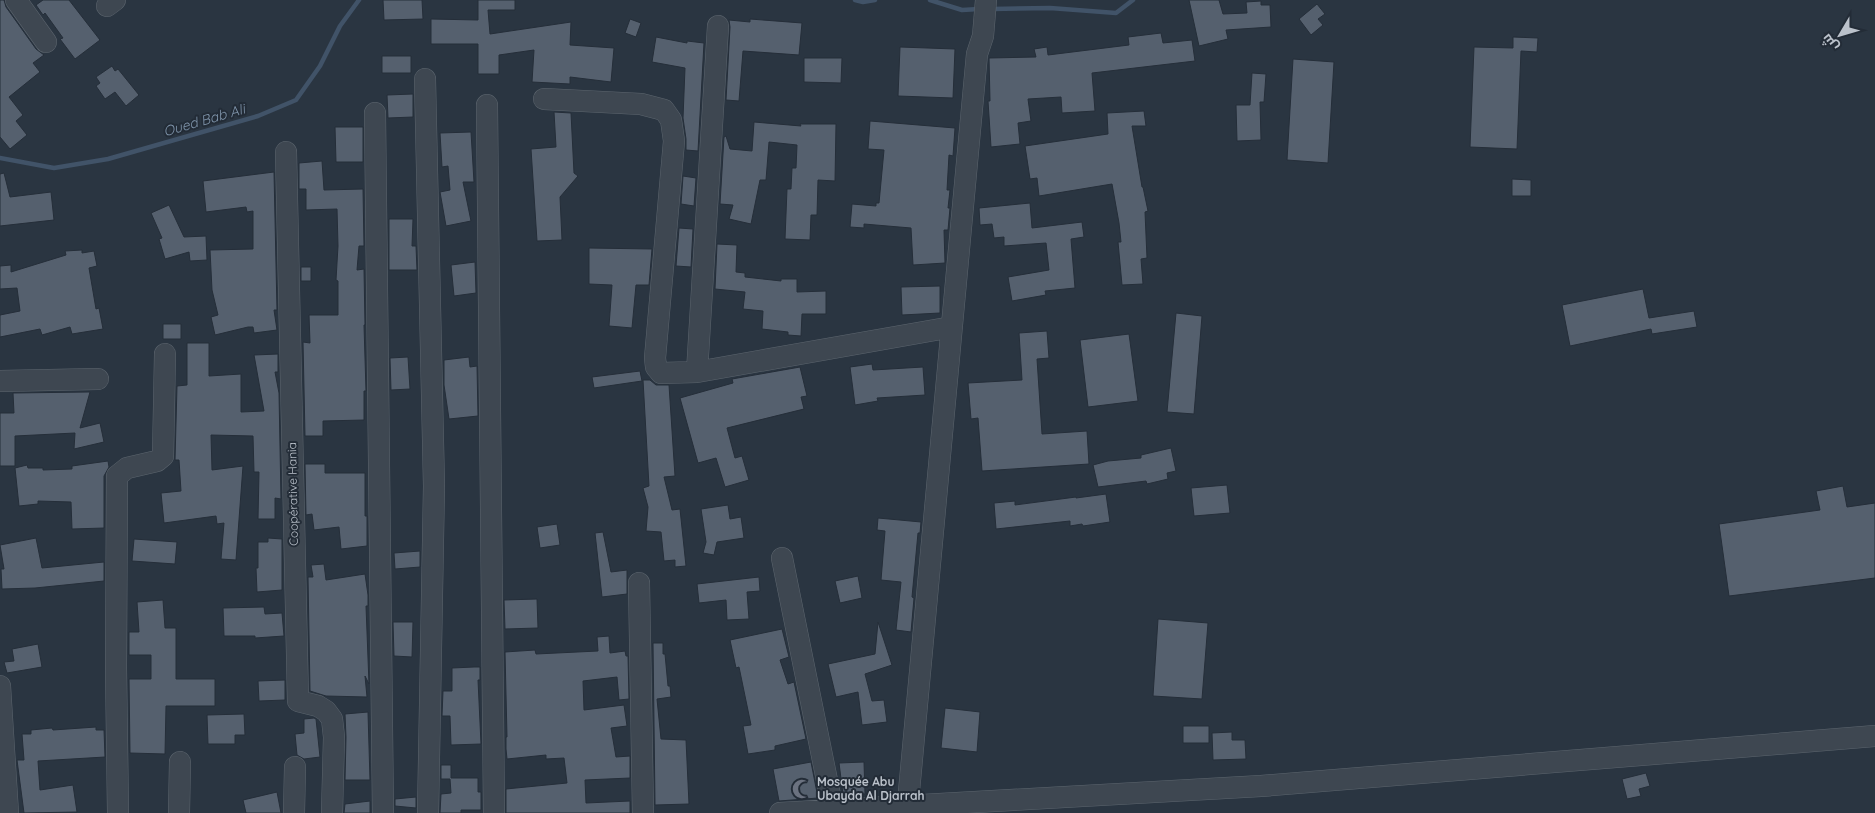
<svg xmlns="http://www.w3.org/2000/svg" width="1875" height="813" viewBox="0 0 1875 813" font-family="Quicksand,Cairo,sans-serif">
<rect width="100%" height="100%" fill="#2a3541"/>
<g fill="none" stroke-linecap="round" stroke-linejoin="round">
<path stroke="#415368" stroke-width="4.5" d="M855 0 863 2 875 0
M930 0 962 10 979 9
M992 9 1050 8 1116 13 1133 0
M0 158 54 168 108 159 258 116 296 100 320 66 340 26 359 0"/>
</g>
<path fill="#55606e" stroke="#252e39" d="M0 0H4L6 7 36 49 44 55 33 63 40 72 9 97 23 115 16 121 27 135 10 149 0 137Z
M43 0H69L100 40 75 59 60 39 63 38 45 13 43 15 36 5Z
M383 0H422L423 19 384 20Z
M478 0H515V10H488L490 34 571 22 570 45 614 48 611 82 570 77V84L532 82 534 50 499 55V74H478V44H431V19L478 20Z
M1189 0H1219L1223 14 1247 13 1246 2 1261 1V5H1270L1271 27 1226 30 1228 39 1199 46Z
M1317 4 1325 14 1318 19 1323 25 1311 35 1299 19Z
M630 19 641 23 636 37 625 33Z
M750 19 802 23 799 55 743 51 739 101 726 100 730 27 729 20 750 22Z
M1161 33 1163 43 1192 40 1195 61 1092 73 1095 111 1062 113 1061 97 1028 99 1031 121 1018 123 1020 144 991 147 988 101H990L989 58 1036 57 1034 49 1047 47 1048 55 1129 45 1128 37Z
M656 37 687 43V41L704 43 698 151 686 150V139L683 118 685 68 652 62Z
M1513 37 1538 38 1537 52 1521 51 1517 149 1470 147 1474 47 1513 48Z
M900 47 955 49 953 98 898 96Z
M382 56H411V73H382Z
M804 58H842L841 83 804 82Z
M1293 59 1334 62 1328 163 1287 160Z
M112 66 115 71 118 69 139 95 126 106 115 92 105 99 96 86 100 83 96 77Z
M1252 73 1266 74 1264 102H1260L1261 140 1237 141 1236 105H1250Z
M413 94V117L388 118 387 95Z
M1144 111 1146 126H1132L1142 187H1143L1148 211 1145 212 1147 258 1141 259 1143 284 1122 285 1118 242H1121L1119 223 1112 184 1039 196 1037 178 1030 179 1025 146 1108 134 1107 113Z
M554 112 571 113 574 173 578 176 560 197 562 240 537 241 531 149 556 147Z
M870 121 955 128 953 156 949 155 947 190H950L948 208H950L948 230H944L945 263 913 265 911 228 864 224V228L850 227 852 204 876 206V203H879L884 150 868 149Z
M754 122 801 126 800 124H836L835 181 818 180 817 215H811L810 240 785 239 787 189H791L792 168H796L797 145 769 142 766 180H760L751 224 729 219 733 205 720 204 724 137 726 136 730 149 752 151Z
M335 127H363V162H336Z
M471 132 474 182H463L471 221 446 226 440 192 450 190 448 166 442 167 440 133Z
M322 161 324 190 363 189 364 246H359L357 270 364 269 365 325H364L366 391H364V420L323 421V436H305L303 342 310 343 309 315H338V281L336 280 338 246 337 209 306 210V189H299V163Z
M274 172 277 310H274L277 330 254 333 253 327H248L215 335 211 317 218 315 212 290 210 250 253 249V211L247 212 246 207 206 212 203 181Z
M4 173 10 197 51 192 54 220 0 226V174Z
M683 176 696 178 694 206 681 204Z
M1512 179 1531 180V196H1512Z
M1030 203 1032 228 1082 222 1084 237 1071 239 1075 288 1045 291 1046 295 1012 301 1008 277 1049 270 1046 243 1004 246V237L994 238 992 224 980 225 979 208Z
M169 205 184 237 206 236 207 260 190 261 189 252 165 259 159 239 162 238 151 213Z
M389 219H413L412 246H416L417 270H389Z
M679 228 693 229 691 267 676 266Z
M717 244 737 245 736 272 745 273V277L781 281V279H797V292L826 291V314H802L801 336 788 335V332L762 329 763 311 743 309 745 292 715 289Z
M589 248 652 249 649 285H636L632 328 609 326 612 285 589 284Z
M82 250V253L94 251 97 266 89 268 96 309 99 308 103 329 72 334 70 327 42 335 40 329 0 337V315L20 311 17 288 0 289V266L11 265V272L66 255 65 251Z
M475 262 476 293 454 296 451 265Z
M301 267H311V281H301Z
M940 286V313L902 315 901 287Z
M1643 289 1649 318 1694 311 1697 327 1652 334 1651 329 1570 346 1562 305Z
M1176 313 1202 316 1194 414 1167 412Z
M163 324H181V339H163Z
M1047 331 1049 358 1037 359 1042 434 1087 431 1089 464 982 471 978 418 971 419 968 383 1022 380 1019 333Z
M1129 334 1138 401 1088 407 1080 340Z
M187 343H209V376L241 374V412L264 411 254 355 278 354V372H275L279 393 281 499 275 498V519H258L259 472H254L253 436 211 435 212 470 243 466 236 560 221 559 224 523 217 524 216 516 164 523 161 493 181 491 179 460H175L177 386 187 385Z
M408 357 410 389 391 390 390 358Z
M469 357 470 367 477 366 478 416 449 419 444 385V360Z
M872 364 873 370 923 367 925 395 877 398 878 401 855 405 850 367Z
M800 367 807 396 801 397 804 409 727 428 735 458 742 456 749 480 725 487 716 458 698 463 680 398 733 383 732 379Z
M640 371 642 381 594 388 592 377Z
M643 380H650L656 385H669L675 476 664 477 672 510 680 509 686 566 675 567V560L664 561 661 532 646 531 648 507 643 488 649 486Z
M88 392H90L80 428 100 423 104 442 74 449 75 433 15 436V466H0V413H14L13 393Z
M1171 448 1176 471 1167 473 1168 479 1147 484 1146 481 1098 487 1093 465 1108 461 1141 458V455Z
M108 461 109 467 104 476V528L72 529 71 502 38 501V504L19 506 15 468 27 465 28 468H43V470L72 469V466Z
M305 464H325V473H365V516H367V546L341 549 339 527 314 530 312 514 306 515Z
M1227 485 1230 513 1194 516 1191 488Z
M1843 486 1847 507 1875 503V578L1729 596 1719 524 1820 510 1816 491Z
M1106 494 1110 522 1083 526 1082 524 1070 526V521L996 529 994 503 1015 501V505L1076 497V498Z
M728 505 730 519 741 517 744 538 717 542 714 555 703 553 706 542 701 509Z
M878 518 921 522 920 533H918L912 597 914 598 911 632 896 630 901 582 881 580 885 531 877 530Z
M557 524 560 545 540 548 537 527Z
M603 532 611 572 627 570V594L602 597 595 533Z
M36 538 42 568 104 562V581L35 588 2 589 1 569H4L0 545Z
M268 538 282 539V590L257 592 256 568H258V542H268Z
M134 539 177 542 175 564 132 561Z
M420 551V567L395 569 394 553Z
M324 564 326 580 365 574 368 595V606H366L369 684 365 676 367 697 326 696 310 691 308 577H313L311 565Z
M858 576 862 598 840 603 835 581Z
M759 577 760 591 747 592 749 619 727 620 726 600 699 603 697 584Z
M537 599 538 628 505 629 504 600Z
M163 600 165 628H176V679H215V706H166L165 754 130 753 129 679H151V655H129V632H139L137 602Z
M264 607 265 614 282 613 284 636 255 638V636H224L223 608Z
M1158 619 1208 623 1202 699 1153 696Z
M393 622H413L412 657 394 656Z
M878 622 892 665 865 674 872 701 884 700 887 722 862 725 858 692 836 697 828 664 875 654Z
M782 629 789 657 780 660 788 684 794 682 806 739 775 746V750L748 754 743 726 751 725 739 667 736 668 730 640Z
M609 636 610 653 625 651 626 656H628L629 699 619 700 617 677 583 681 584 710 624 705 627 726 611 728 616 757 630 756V778L585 780 586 803 630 801V813H506V789L567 783 564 758 546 759V755L507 759 506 749V737H507L505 652 535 650 536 654 598 651 597 637Z
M653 643H663V654H665L668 686H670L671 697 657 699 661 739 686 740 689 804 655 805Z
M38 644 42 667 7 673 4 662 14 661 12 649Z
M474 667H480V680H478L481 744 451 745 450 716H442L443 691H452V668Z
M285 680V700L259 701 258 681Z
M945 708 980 712 977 752 941 748Z
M368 712 370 780H345L346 737 345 714Z
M244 714 245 735H235V744H208L207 715Z
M314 718 316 719 320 757 304 759 297 755 295 734 304 733V719Z
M1183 726H1209V743H1183Z
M96 727V730H104L105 757 38 761 40 790 73 785 77 812 24 813 17 760H24L22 734H31V730L52 728 53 730Z
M1232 732V740H1245L1246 759 1213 760 1212 733Z
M811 762 818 798 779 801 773 769Z
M864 762 865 794H843L839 763Z
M441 765H451V778H478V792H481V810H461V813H440L441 794 451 793 450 779H441Z
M1646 773 1650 786 1639 789 1641 796 1627 799 1622 779Z
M277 792 281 813H246L243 800Z
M416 797V808L395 806V799Z
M370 801V813H344L345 804Z"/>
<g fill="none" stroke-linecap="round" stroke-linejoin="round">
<defs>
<path id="minor" d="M16 0 46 42
M107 6 115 0
M425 79 434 486 428 813
M544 99 641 104 664 110 671 120 674 141 655 358 656 367 661 373 697 372 952 327
M487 105 494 813
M375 113 383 813
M286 152 298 701 318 706 326 711 332 719 334 737 332 813
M697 372 718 26
M0 381 98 379
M782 558 833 810
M639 583 643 813
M0 686 8 813
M118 813 116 668 117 476 127 468 157 461 163 456 165 354
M179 813 180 762
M294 813 295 767
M780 813 1261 786 1875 736
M907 813 977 54 983 36 986 0"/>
</defs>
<use href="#minor" stroke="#5c656e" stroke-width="22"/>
<use href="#minor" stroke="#3e4751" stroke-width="21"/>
</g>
<defs>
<symbol id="mosque-bare" viewBox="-9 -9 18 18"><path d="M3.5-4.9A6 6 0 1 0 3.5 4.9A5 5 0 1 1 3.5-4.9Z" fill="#6b7280" stroke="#232c37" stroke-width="2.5" paint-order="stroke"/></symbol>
</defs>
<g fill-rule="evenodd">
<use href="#mosque-bare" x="788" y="775" width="28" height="28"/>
</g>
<g text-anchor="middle" stroke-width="4" stroke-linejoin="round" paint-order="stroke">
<g font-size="12" fill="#bbc2cb" stroke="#232c37">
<text transform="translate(293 494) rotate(-91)" y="4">Coopérative Hania</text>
</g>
<g font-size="12" font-weight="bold" fill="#bbc2cb" stroke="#232c37" text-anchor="start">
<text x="817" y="786">Mosquée Abu<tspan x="817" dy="14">Ubayda Al Djarrah</tspan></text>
</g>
<g font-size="14" font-style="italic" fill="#7f94aa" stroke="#232c37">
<text transform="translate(204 120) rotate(-16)" y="5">Oued Bab Ali</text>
</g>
</g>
<g transform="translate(1840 35) rotate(232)" stroke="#232c37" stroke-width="4" paint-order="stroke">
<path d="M0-4L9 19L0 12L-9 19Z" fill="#bbc2cb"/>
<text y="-8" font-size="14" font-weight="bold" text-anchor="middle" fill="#bbc2cb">ش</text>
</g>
</svg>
